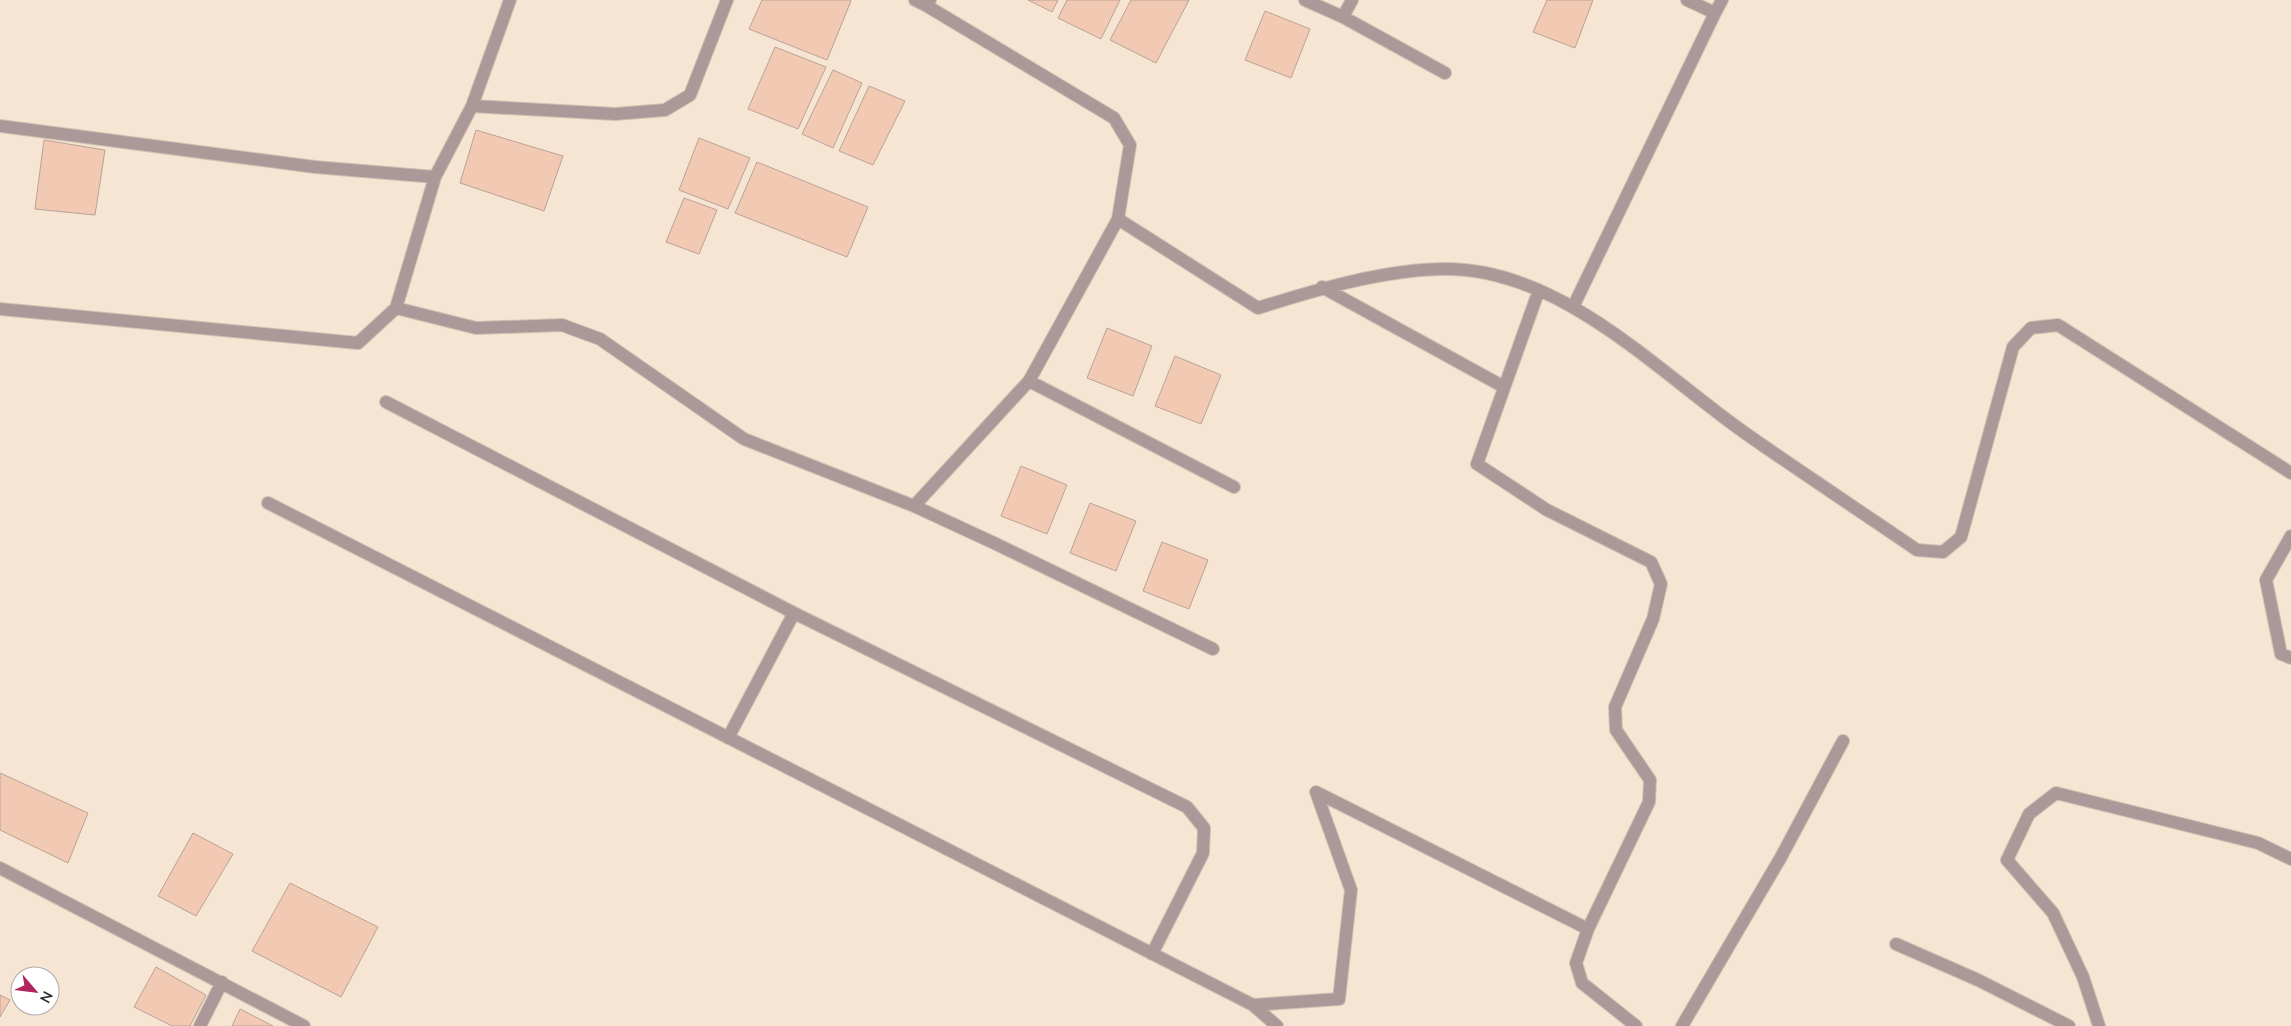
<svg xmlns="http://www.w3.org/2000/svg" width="2291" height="1026" viewBox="0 0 2291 1026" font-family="Lato,sans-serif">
<rect width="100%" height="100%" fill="#f7e5d4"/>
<path fill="#f2cab4" stroke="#b8a297" d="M762 0H850L851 1 827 60 749 29Z
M1028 0H1058L1052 12Z
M1067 0H1120L1101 39 1058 18Z
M1131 0H1189L1156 63 1110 40Z
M1547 0H1593L1575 48 1533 32Z
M1265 11 1310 29 1291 78 1245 60Z
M775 47 826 67 798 129 748 109Z
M833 70 862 83 833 148 802 134Z
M869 86 905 101 873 165 839 151Z
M476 130 563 156 544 211 460 183Z
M699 138 750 158 728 209 679 190Z
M44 140 105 150 95 215 35 209Z
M757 162 868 207 847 257 735 213Z
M684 198 717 210 699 254 666 242Z
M1107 328 1152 346 1133 396 1087 378Z
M1175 356 1221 375 1201 424 1155 406Z
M1021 466 1067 485 1047 534 1001 516Z
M1090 503 1136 521 1116 571 1070 553Z
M1162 542 1208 560 1189 609 1143 591Z
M0 773 88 813 68 863 0 830Z
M193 833 233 854 196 916 158 896Z
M290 883 378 927 341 997 252 951Z
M156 967 206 995 190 1026H172L134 1007Z
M0 995 10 1000 0 1017Z
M240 1009 273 1026H232Z"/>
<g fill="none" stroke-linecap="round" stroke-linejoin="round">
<defs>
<path id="street" d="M915 0 927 6
M1305 0 1343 17 1445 73
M1715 13 1722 0
M1343 17 1352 0
M472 106 615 114 665 110 690 95 727 0
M0 126 315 167 435 177
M1118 219 1258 308C1315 290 1385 269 1446 269 1561 269 1657 371 1745 433 1802 473 1860 511 1917 550L1943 552 1961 537 2013 347 2031 328 2058 325 2291 473
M1322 287 1504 387
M1539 290 1477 464 1547 510 1651 562 1661 584 1653 619 1615 707 1616 730 1650 780 1649 802 1588 929 1576 963 1582 983 1636 1026
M1573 307 1715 13 1687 0
M396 308 476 328 562 325 600 339 744 439 914 506 994 543 1213 649
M0 309 358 343 396 308 435 177 472 106 510 0
M1029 381 1234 487
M386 402 794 613 1187 807 1204 828 1203 853 1152 954
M268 503 1253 1005 1277 1026
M914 506 1029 381 1118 219 1130 145 1114 118 927 6 930 0
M2291 536 2266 580 2281 654 2291 658
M728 738 794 613
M0 868 304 1026
M1896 944 1978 980 2069 1026
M1253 1005 1339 999 1351 890 1316 792 1588 929
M200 1026 222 982
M1682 1026 1781 857 1843 741
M2099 1026 2083 977 2053 913 2007 860 2029 814 2056 793 2258 843 2291 859"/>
</defs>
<use href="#street" stroke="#d0c1b2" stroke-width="14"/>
<use href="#street" stroke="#ad9899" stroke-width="12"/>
</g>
<g transform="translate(35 991) rotate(118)"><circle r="24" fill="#ffffff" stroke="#afaca9"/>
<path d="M0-4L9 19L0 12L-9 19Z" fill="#b02460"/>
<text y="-8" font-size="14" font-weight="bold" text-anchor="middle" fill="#362f29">N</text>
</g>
</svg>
